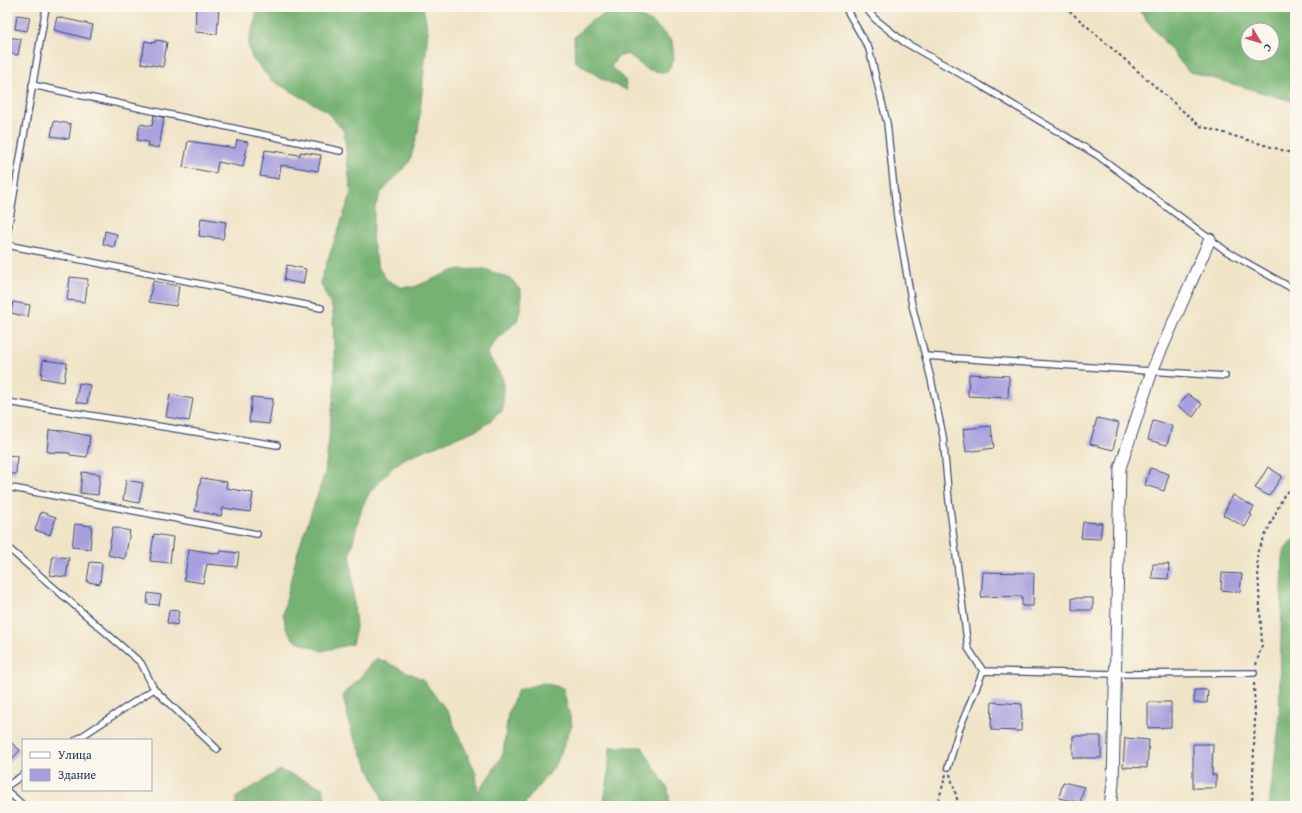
<svg xmlns="http://www.w3.org/2000/svg" width="1302" height="813" viewBox="0 0 1302 813" font-family="'Gentium Book Plus',serif">
<rect width="100%" height="100%" fill="#fbf7ec"/>
<filter id="ink" filterUnits="userSpaceOnUse"><feTurbulence type="fractalNoise" baseFrequency=".025" numOctaves="2"/><feDisplacementMap in="SourceGraphic" scale="8" xChannelSelector="R" yChannelSelector="G"/><feConvolveMatrix kernelMatrix="1 2 1 2 8 2 1 2 1" color-interpolation-filters="sRGB"/></filter>
<filter id="wash" filterUnits="userSpaceOnUse"><feTurbulence type="fractalNoise" baseFrequency=".012" numOctaves="4" result="noise"/><feDisplacementMap in="SourceGraphic" scale="16" xChannelSelector="R" yChannelSelector="G"/><feGaussianBlur stdDeviation="0.9" result="paint"/><feColorMatrix in="noise" values="0 0 0 0 0 0 0 0 0 0 0 0 0 0 0 0 0 1.4 0 .05"/><feComposite in="paint" operator="in"/></filter>
<g filter="url(#wash)">
<rect width="100%" height="100%" fill="#f0e4c7"/>
<path fill="#76b272" stroke="#487068" fill-rule="evenodd" d="M259 7H423L428 31 418 132 410 161 380 194 375 207 372 238 378 267 387 280 400 287H414L455 270 485 269 511 279 521 291V307L517 321 495 341 487 354 503 379V410L481 428 407 457 393 467 370 492 362 507 350 553 356 628 352 644 322 651 294 640 286 628 283 613 297 554 325 473 335 383 333 310 320 282 351 194 344 131 325 110 271 80 252 58 248 44Z
M1136 7H1295V102L1188 71ZM1248 30H1272V54H1248Z
M620 8 652 22 672 41 674 60 666 73 646 69 628 54 617 57 611 67 625 80 627 90 602 79 575 61 574 37 591 21Z
M1295 537V806H1269L1279 725 1283 552Z
M377 658 422 679 448 712 476 773 478 792 492 772 503 754 508 714 518 690 543 683 563 688 572 725 556 764 525 803 527 806H383L381 794 352 733 343 696Z
M610 747H642L668 789 670 806H603L608 779Z
M280 770 323 788 327 806H235L237 797Z"/>
<g id="blocks">
<path fill="#a8a0de" d="M196 7H219L217 34 195 32Z
M17 15 30 17 27 31 15 29Z
M57 17 93 25 90 39 54 30Z
M7 37 21 39 18 55 7 53Z
M156 40 167 42 163 67 141 63 145 41 155 43Z
M154 115 164 118 159 148 147 146 148 142 137 140 140 124 152 126Z
M54 121 71 124 69 139 51 136Z
M237 140 248 142 243 167 218 162 216 173 183 167 188 141 235 148Z
M265 150 300 155V152L321 155 318 171 281 165 279 179 260 176Z
M201 218 226 222 223 239 199 236Z
M105 231 117 234 114 247 103 244Z
M287 265 306 269 303 284 284 280Z
M70 277 88 279 85 302 67 300Z
M153 281 179 286 176 306 149 302Z
M13 302 30 305 28 317 11 313Z
M43 360 67 363 64 382 41 378Z
M969 374 1009 376 1008 398 968 396Z
M79 383 90 385 87 404 76 402Z
M170 394 193 399 189 421 166 417Z
M1188 394 1202 404 1193 417 1178 406Z
M252 397 273 399 269 424 249 422Z
M1097 418 1119 423 1113 450 1090 444Z
M1153 421 1172 426 1167 445 1148 440Z
M991 426 994 448 966 452 963 429Z
M49 430 64 431 90 436 87 457 70 455V453L47 452Z
M7 455 17 456 16 474H7Z
M1268 467 1282 476 1269 496 1255 488Z
M1150 468 1169 474 1164 491 1145 485Z
M82 472 100 474 98 495 80 493Z
M201 478 227 482 226 488 253 493 250 512 223 508 221 516 195 511Z
M126 480 143 483 139 503 123 500Z
M1233 495 1254 507 1250 514 1252 515 1245 527 1223 515Z
M41 512 56 517 50 535 35 530Z
M1083 522 1102 523 1100 539 1081 538Z
M75 524 92 526 90 549 72 547Z
M113 527 130 531 125 559 108 555Z
M154 534 173 537 170 563 150 561Z
M189 549 220 554 221 551 239 553 237 567 207 564 203 583 184 580Z
M53 556 69 558 66 577 50 575Z
M90 562 102 563 100 584 87 582Z
M1153 564H1169L1168 579 1152 578Z
M983 572 1034 573 1033 606H1022V596L981 597Z
M1222 573 1242 574 1240 592 1221 590Z
M148 593 161 595 159 605 147 604Z
M1072 598H1093V610H1072Z
M169 610 179 611 177 625 167 623Z
M1194 690H1208L1207 703H1194Z
M992 702 1022 704 1021 731 991 730Z
M1148 702H1171V727L1148 728Z
M1073 736H1101V758H1073Z
M1125 738 1149 740 1147 768 1123 767Z
M7 739 20 750 7 765Z
M1193 744H1213L1212 775H1216V788H1193Z
M1063 782 1084 787 1080 803 1059 798Z"/>
</g>
</g>
<g filter="url(#ink)">
<use href="#blocks" fill-opacity="0" stroke="#3b4a6e" stroke-width="1"/>
<g fill="none" stroke-linecap="round" stroke-linejoin="round">
<defs>
<path id="service" d="M845 7 869 49 887 123 897 217 912 305 931 379 943 436 949 501 968 648 983 671 959 730 948 767
M865 7 875 19 904 42 980 85 1097 155 1226 251 1295 290
M32 85 340 151
M7 235 46 7
M7 245 321 308
M925 356 1225 376
M7 402 277 445
M7 487 257 534
M7 547 141 663 154 689 76 740
M983 671 1116 674 1254 673
M154 689 217 749
M7 786 23 775
M7 791 24 806"/>
<path id="minor" d="M1110 806 1113 784 1120 468 1152 371 1210 239"/>
</defs>
<use href="#service" stroke="#3b4a6e" stroke-width="8"/>
<use href="#minor" stroke="#3b4a6e" stroke-width="13"/>
<path stroke="#3b4a6e" stroke-width="2" stroke-dasharray="3 3" stroke-linecap="butt" d="M1065 7 1200 126 1295 154
M1256 665 1262 645 1257 553 1284 495 1295 484
M950 774 959 806
M937 806 946 774
M1252 806 1255 719 1254 681"/>
<use href="#service" stroke="#fff" stroke-width="5.5"/>
<use href="#minor" stroke="#fff" stroke-width="11"/>
</g>
</g>
<rect width="1302" height="813" fill="none" stroke="#fbf7ec" stroke-width="24"/>
<rect x="22" y="739" width="130" height="52" fill="#fbf7ec" stroke="#a1a7b3"/>
<rect x="30" y="752" width="20" height="6" fill="#ffffff" stroke="#a1a7b3"/>
<text x="58" y="759" font-size="12" fill="#1b2f5e">Улица</text>
<rect x="30" y="769" width="20" height="12" fill="#a8a0de" stroke="#a1a7b3"/>
<text x="58" y="779" font-size="12" fill="#1b2f5e">Здание</text>
<g transform="translate(1260 42) rotate(128)"><circle r="19" fill="#fbf7ec" stroke="#a1a7b3"/>
<path d="M0-3L7 15L0 10L-7 15Z" fill="#d1495b"/>
<text y="-6" font-size="11" font-weight="bold" text-anchor="middle" fill="#1b2f5e">С</text>
</g>
</svg>
